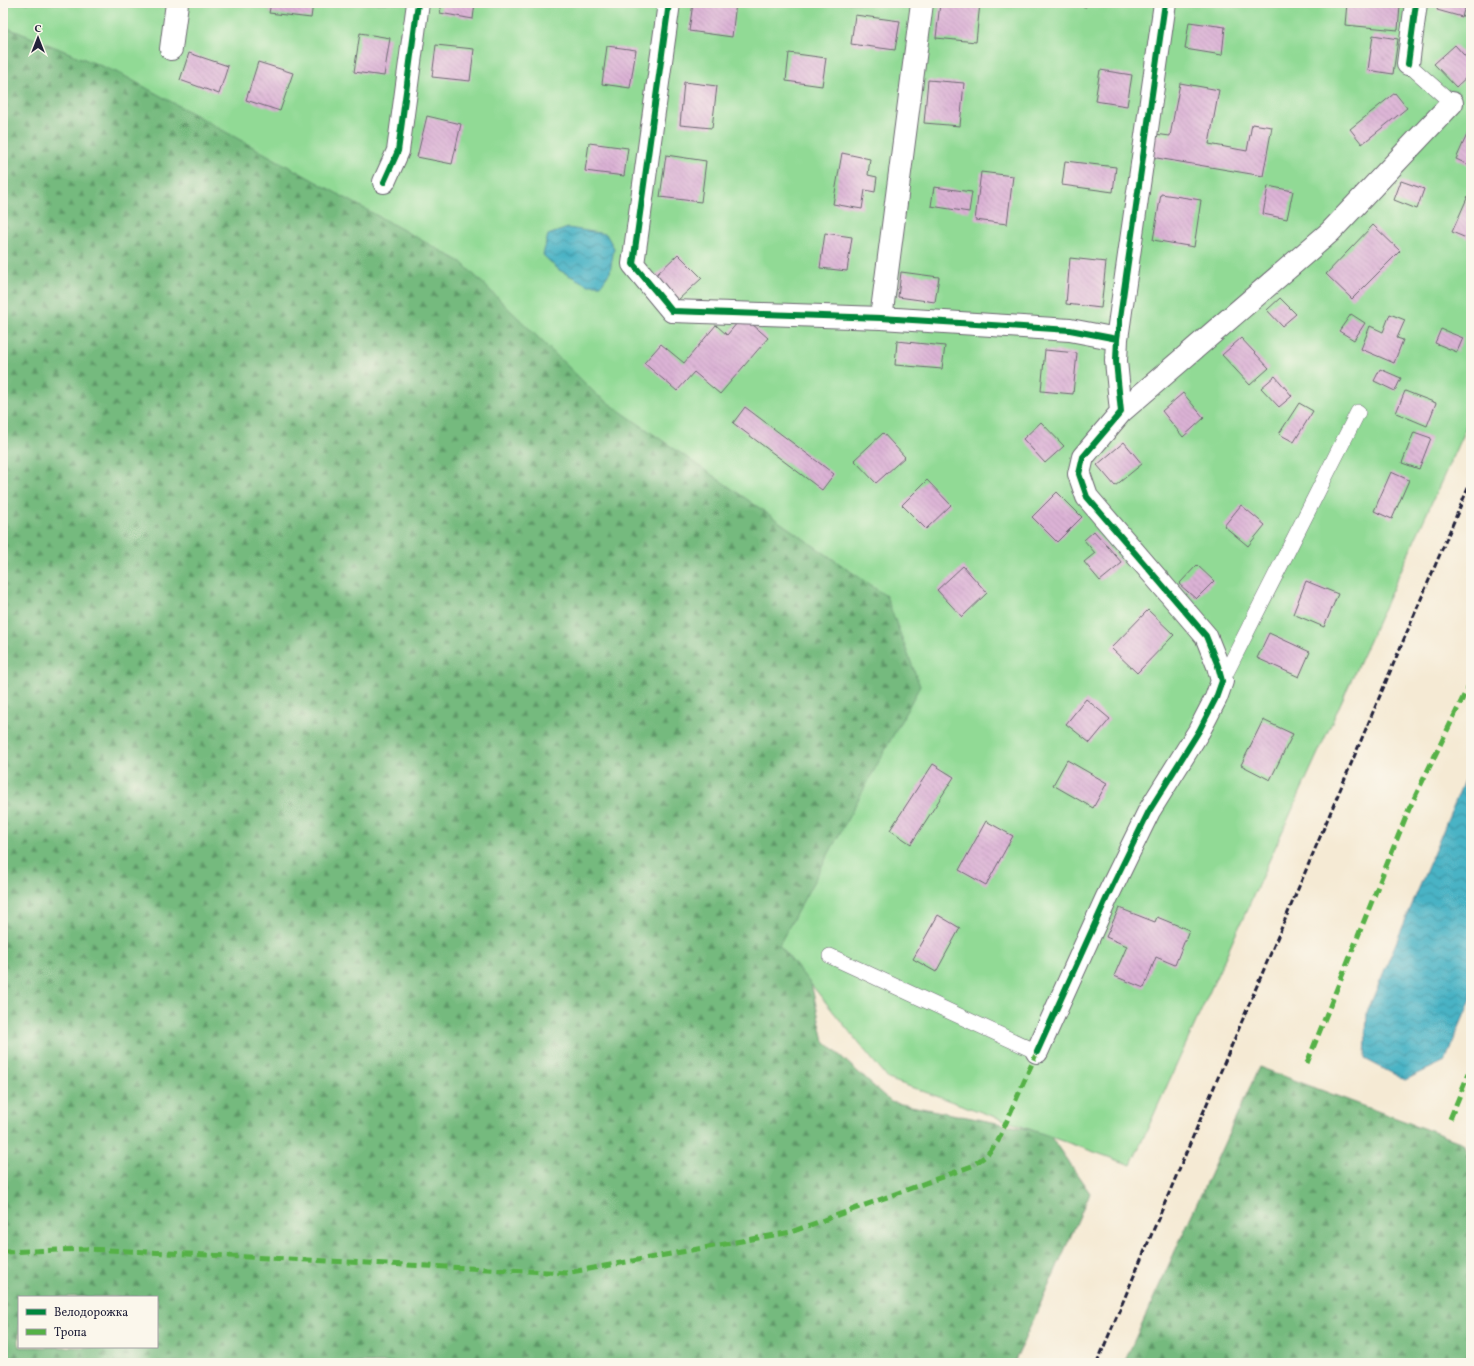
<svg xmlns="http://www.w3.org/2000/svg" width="1474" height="1366" viewBox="0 0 1474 1366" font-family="Vollkorn,serif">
<defs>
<pattern id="forest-firs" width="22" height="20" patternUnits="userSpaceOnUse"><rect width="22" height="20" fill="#74ba7e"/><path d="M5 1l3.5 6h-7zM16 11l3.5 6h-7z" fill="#5f9768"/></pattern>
<pattern id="water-waves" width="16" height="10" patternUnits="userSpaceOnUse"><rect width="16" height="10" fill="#48b3c5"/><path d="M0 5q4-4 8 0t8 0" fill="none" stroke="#3c91a1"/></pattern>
<pattern id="building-back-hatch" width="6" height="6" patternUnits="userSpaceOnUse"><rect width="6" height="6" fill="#dbb2d5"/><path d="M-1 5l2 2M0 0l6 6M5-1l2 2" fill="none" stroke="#bc99b8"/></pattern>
</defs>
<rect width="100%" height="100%" fill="#fbf7ec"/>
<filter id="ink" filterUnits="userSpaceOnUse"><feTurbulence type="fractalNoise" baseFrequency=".025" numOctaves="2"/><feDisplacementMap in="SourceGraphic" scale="8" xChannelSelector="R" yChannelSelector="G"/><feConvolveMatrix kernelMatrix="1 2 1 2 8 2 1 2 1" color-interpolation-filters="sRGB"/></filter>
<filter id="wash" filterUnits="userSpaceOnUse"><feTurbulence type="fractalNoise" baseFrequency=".012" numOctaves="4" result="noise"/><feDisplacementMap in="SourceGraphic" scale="16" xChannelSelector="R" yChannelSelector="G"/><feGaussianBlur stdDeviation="0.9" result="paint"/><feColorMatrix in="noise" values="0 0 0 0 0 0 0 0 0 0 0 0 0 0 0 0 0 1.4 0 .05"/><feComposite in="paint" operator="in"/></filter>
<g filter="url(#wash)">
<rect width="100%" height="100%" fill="#f5ead4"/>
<path fill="url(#forest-firs)" stroke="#4b6e5c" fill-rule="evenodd" d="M3 13 468 250 897 591 936 684 801 939 824 1041 891 1102 1048 1133 1090 1193 1014 1363H3ZM19 1297H157V1347H19Z
M1259 1067 1463 1143 1471 1161V1363H1124Z"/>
<path fill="#91da95" stroke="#5a7e68" d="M3 3H1471V416L1131 1165 888 1079 779 945 920 686 886 596 597 395 461 262 121 74 3 26Z"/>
<path fill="url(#water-waves)" stroke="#356a80" d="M568 228 606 234 614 248 610 272 601 285H588L559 270 543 255 548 235Z
M1471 764V999L1445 1061 1405 1080 1365 1059 1367 1012Z"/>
<g id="blocks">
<path fill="url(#building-back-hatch)" d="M271 3H313L311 18 269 13Z
M442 3H475L473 19 440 13Z
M693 3H736L732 37 689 31Z
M940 3H980L976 42 936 38Z
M1064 3H1086V7Z
M1347 3H1370L1400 6 1398 30 1345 25Z
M1439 3H1466L1462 17 1437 10Z
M855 15 900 21 895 50 851 44Z
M1189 22 1225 27 1222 55 1185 49Z
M360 33 390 38 384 76 354 72Z
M1373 35 1398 39 1393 74 1368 70Z
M436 45 474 49 470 81 432 77Z
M1455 45 1471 63V73L1456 87 1434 64Z
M607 46 636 50 630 88 602 84Z
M189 53 228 66 219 94 180 80Z
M789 53 826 58 822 86 786 81Z
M258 62 293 73 280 111 246 100Z
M1100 70 1132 75 1127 106 1095 101Z
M928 80 964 83 960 126 924 123Z
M684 82 717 86 712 128 680 125Z
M1180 83 1219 90 1209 144 1247 151 1252 124 1272 127 1263 176 1151 157 1155 134 1170 136Z
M1395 93 1407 108 1362 144 1350 129Z
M427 116 461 124 452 164 417 157Z
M1470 128 1471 129V166L1456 159Z
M589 143 628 148 624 176 585 171Z
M842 153 870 159 868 175 877 177 875 192 865 190 862 209 833 204Z
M666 155 706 161 701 202 660 197Z
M1065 161 1116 167 1113 192 1062 185Z
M981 172 1013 176 1007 224 975 220Z
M1401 181 1424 189 1417 209 1394 200Z
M1268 186 1293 191 1287 219 1263 214Z
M934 187 972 192 969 212 931 206Z
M1161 194 1201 200 1194 247 1153 240Z
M1468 196 1471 198V240L1452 232Z
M1373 225 1400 251 1352 299 1326 274Z
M825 233 852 237 847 271 820 268Z
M678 254 702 278 678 300 655 276Z
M1070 258 1106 262 1101 308 1066 304Z
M901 272 939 277 935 302 898 297Z
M1280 298 1296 314 1282 326 1267 310Z
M1351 314 1365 323 1354 340 1339 331Z
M1390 314 1405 320 1397 338 1403 340 1394 363 1361 349 1370 326 1383 332Z
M743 316 768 338 720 394 694 372 677 391 644 363 661 344 684 363 716 325 727 335Z
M1441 329 1463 338 1457 352 1435 343Z
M1241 338 1269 368 1250 385 1222 355Z
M897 341 945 346 942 369 895 365Z
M1045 350 1077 353 1073 394 1041 391Z
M1380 369 1401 378 1395 391 1374 381Z
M1275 376 1292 396 1279 407 1261 388Z
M1405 391 1436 403 1427 426 1396 413Z
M1183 393 1204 418 1183 437 1162 411Z
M1299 403 1313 411 1294 442 1279 434Z
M745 407 834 474 822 490 733 423Z
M1041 422 1064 446 1045 463 1023 439Z
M1414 432 1431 438 1419 469 1402 463Z
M883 433 905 457 876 483 854 460Z
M1124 442 1142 464 1115 486 1097 465Z
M1391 472 1409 480 1392 519 1374 511Z
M927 480 951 505 926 529 902 505Z
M1057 492 1082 517 1057 542 1032 517Z
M1241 505 1265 525 1248 546 1224 526Z
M1094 531 1122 563 1100 581 1084 562 1095 553 1084 540Z
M1197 565 1214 581 1196 599 1179 584Z
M963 566 987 593 962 617 937 590Z
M1306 581 1338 594 1324 627 1293 614Z
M1148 610 1174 635 1137 673 1111 648Z
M1269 633 1310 652 1299 677 1257 658Z
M1086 699 1110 719 1090 743 1066 724Z
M1263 720 1293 734 1270 780 1241 765Z
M1067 760 1107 783 1093 808 1053 785Z
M933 764 954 777 911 844 890 830Z
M986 821 1013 836 986 885 959 870Z
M1119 908 1155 922 1157 917 1189 930 1175 965 1156 957 1144 988 1114 976 1127 946 1106 937Z
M938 915 960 928 936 972 913 959Z"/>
</g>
</g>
<g filter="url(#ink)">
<use href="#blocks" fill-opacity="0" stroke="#6c6871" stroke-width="1"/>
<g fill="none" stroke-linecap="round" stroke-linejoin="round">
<defs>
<path id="lane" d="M1408 64 1452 103
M1222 681 1358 412
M830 956 1037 1052"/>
<path id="street" d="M669 3 633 264 672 311 881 318 1070 330 1117 339
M171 49 177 3
M1408 64 1416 3
M384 182 398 151 418 3
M881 318 922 3
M1121 412 1330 232 1452 103
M1037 1052 1107 897 1149 811 1199 731 1216 698 1222 681 1218 666 1206 636 1087 497 1079 474 1083 457 1121 412 1116 361 1117 339 1165 3"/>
</defs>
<use href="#lane" stroke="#6c6871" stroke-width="16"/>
<use href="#street" stroke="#6c6871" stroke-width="24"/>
<use href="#lane" stroke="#fff" stroke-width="15"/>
<use href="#street" stroke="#fff" stroke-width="22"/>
<path stroke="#22223b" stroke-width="3" stroke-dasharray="6 3" stroke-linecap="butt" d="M1097 1363 1471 481"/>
<path stroke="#55b146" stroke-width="5" stroke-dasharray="10 5" stroke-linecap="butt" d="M1307 1063 1409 809 1471 681
M1450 1119 1471 1068
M3 1252 87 1249 566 1273 791 1232 972 1166 987 1155 998 1141 1037 1052"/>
<defs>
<path id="cycleway" d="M669 3 633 264 672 311 881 318 1070 330 1117 339
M1408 64 1416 3
M384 182 398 151 418 3
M1037 1052 1107 897 1149 811 1199 731 1216 698 1222 681 1218 666 1206 636 1087 497 1079 474 1083 457 1121 412 1116 361 1117 339 1165 3"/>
</defs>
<use href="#cycleway" stroke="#fbf7ec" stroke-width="8"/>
<use href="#cycleway" stroke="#00873e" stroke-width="6"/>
</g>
</g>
<rect width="1474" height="1366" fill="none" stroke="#fbf7ec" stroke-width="16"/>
<rect x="18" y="1296" width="140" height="52" fill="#fbf7ec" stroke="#a4a2a5"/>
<rect x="26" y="1309" width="20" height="6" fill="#00873e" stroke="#a4a2a5"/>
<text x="54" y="1316" font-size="12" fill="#22223b">Велодорожка</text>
<rect x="26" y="1329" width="20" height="6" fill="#55b146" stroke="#a4a2a5"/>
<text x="54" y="1336" font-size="12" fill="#22223b">Тропа</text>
<g transform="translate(38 38)" stroke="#fbf7ec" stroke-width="3" paint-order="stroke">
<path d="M0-3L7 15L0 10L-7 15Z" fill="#22223b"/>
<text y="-6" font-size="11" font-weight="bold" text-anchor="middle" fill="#22223b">С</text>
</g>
</svg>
